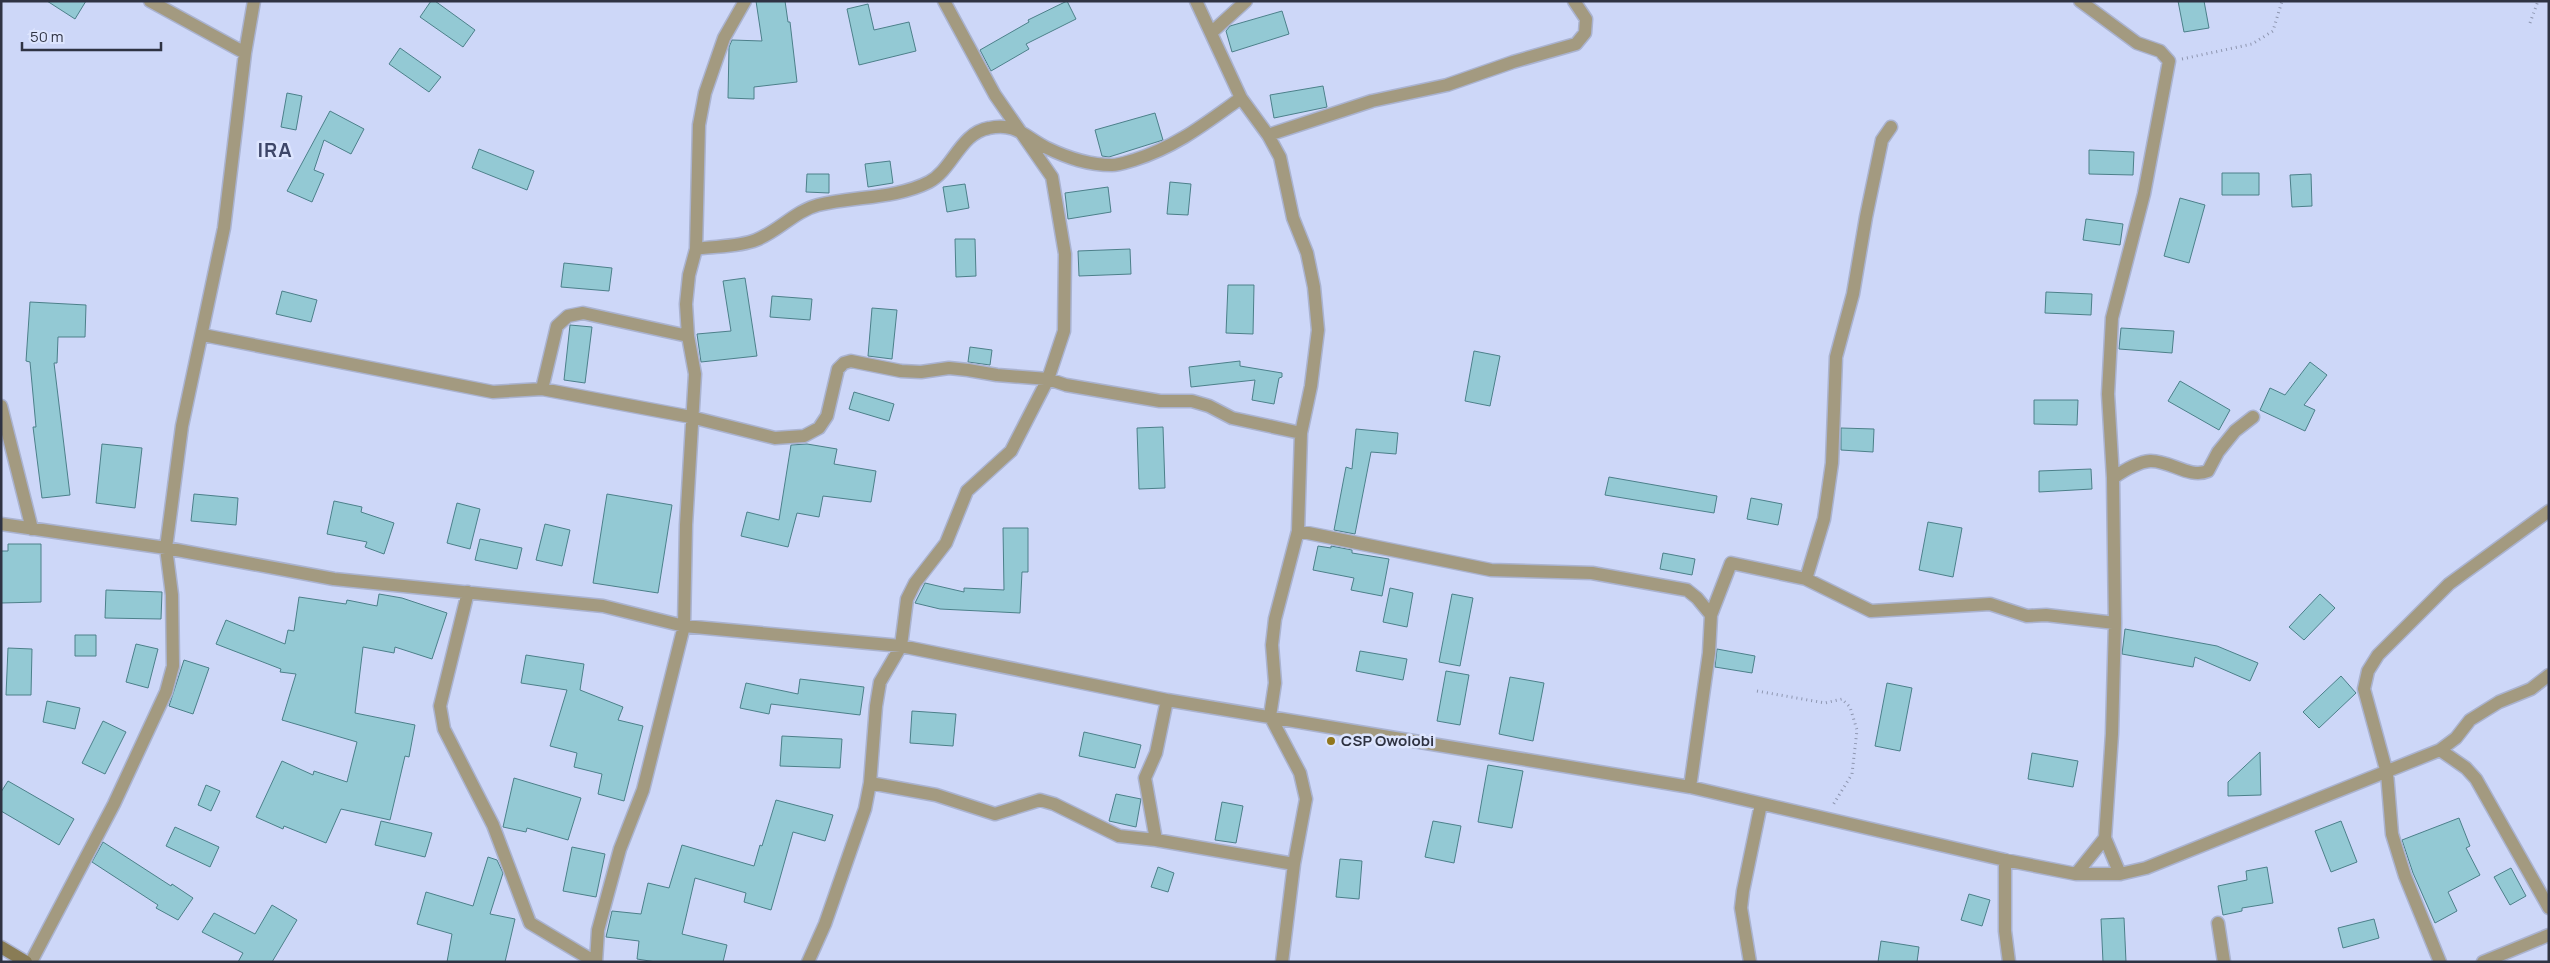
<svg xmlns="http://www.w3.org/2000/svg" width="2550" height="963" viewBox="0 0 2550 963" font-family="Manrope,sans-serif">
<rect width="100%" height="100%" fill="#cdd7f8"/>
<path fill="#93c9d4" stroke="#4c808a" d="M47 1H86L75 19Z
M431 1H435L475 30 463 47 420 17Z
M756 1H785L788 22H790L797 82 754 87V99L728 98 729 47 732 40 762 41Z
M1067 1 1076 19 1026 44 1029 49 991 71 980 50 1029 22 1028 20Z
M2178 1H2204L2209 28 2184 32Z
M868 4 874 30 909 22 916 51 859 65 847 9Z
M1282 11 1289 34 1232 52 1226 31 1230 26Z
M400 48 441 77 429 92 389 64Z
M1323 86 1327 107 1274 118 1270 95Z
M287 93 302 96 296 130 281 127Z
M330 111 364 129 351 154 324 140 314 170 324 174 312 202 287 191Z
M1155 113 1163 140 1109 157 1102 156 1095 130Z
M479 149 534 171 527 190 472 168Z
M2089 150 2134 152 2133 175 2089 174Z
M890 161 893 183 868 187 865 164Z
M2222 173H2259V195H2222Z
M807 174H829V193L806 192Z
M2311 174 2312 206 2292 207 2290 175Z
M1170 182 1191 184 1188 215 1167 214Z
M965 184 969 208 947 212 943 187Z
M1108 187 1111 212 1068 219 1065 193Z
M2180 198 2205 205 2189 263 2164 256Z
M2086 219 2123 224 2120 245 2083 240Z
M955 239H975L976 276 956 277Z
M1130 249 1131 274 1079 276 1078 251Z
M564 263 612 268 609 291 561 287Z
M745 278 757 356 701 362 697 334 731 331 723 281Z
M1228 285H1254L1253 334 1226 333Z
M282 291 317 300 311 322 276 314Z
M2046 292 2092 294 2091 315 2045 313Z
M772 296 812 299 810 320 770 317Z
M30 302 86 305 85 337H58L57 363H54L70 495 42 498 33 427H36L30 362 26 361Z
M872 308 897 310 892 359 868 356Z
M570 325 592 327 585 383 564 380Z
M2121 328 2174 331 2172 353 2119 349Z
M970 347 992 350 990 365 968 362Z
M1474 351 1500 356 1490 406 1465 401Z
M1240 361V366L1282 373V377L1279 378 1274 404 1252 400 1255 380 1191 387 1189 367Z
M2310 362 2327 375 2304 405 2315 410 2305 431 2260 410 2270 388 2285 395Z
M2180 381 2230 410 2219 430 2168 401Z
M854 392 894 404 889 421 849 409Z
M2034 400H2078L2077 425 2034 424Z
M1163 427 1165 488 1139 489 1137 428Z
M1841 428 1874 429 1873 452 1841 450Z
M1356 429 1398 433 1396 454 1371 452 1355 534 1334 530 1346 467 1352 469Z
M102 444 142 448 135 508 96 503Z
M807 444 837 449 834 464 876 471 871 502 823 496 819 517 797 513 788 547 741 536 747 512 779 520 791 445Z
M2091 469 2092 489 2039 492V471Z
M1609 477 1717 496 1714 513 1605 495Z
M194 494 238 498 236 525 191 521Z
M607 494 672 505 658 593 593 583Z
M1751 498 1782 504 1778 525 1747 519Z
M334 501 362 507 361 512 394 523 384 554 365 547 367 542 327 534Z
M457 503 480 509 470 549 447 543Z
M1928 522 1962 528 1953 577 1919 570Z
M545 524 570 530 562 566 536 560Z
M1003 528H1028V572H1022L1020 613 940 609 915 603 925 583 964 592V588L1004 590Z
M480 539 522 548 517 569 475 560Z
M8 544H41V602L1 603V551H8Z
M1318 546 1331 548V546L1352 550V553L1389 559 1382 596 1351 590 1354 578 1313 570Z
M1663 553 1695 559 1692 575 1660 569Z
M1390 588 1413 593 1407 627 1383 622Z
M106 590 162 592 161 619 105 618Z
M379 594 402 598 447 613 432 659 395 647 394 653 363 647 355 713 415 725 409 757 405 756 390 820 341 809 326 843 284 826 283 829 256 817 282 761 313 775 314 771 347 782 357 742 282 720 296 674 280 672 281 669 216 644 226 620 285 644 288 630 294 631 299 597 346 604 347 600 377 606Z
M1452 594 1473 598 1460 666 1439 662Z
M2320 594 2335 608 2304 640 2289 627Z
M2125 629 2217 646 2258 663 2250 681 2195 657 2193 667 2122 654Z
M75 635H96V656H75Z
M136 644 158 649 148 688 126 682Z
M8 648 32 649 31 695H6Z
M1717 649 1755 656 1752 673 1715 667Z
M1360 651 1407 659 1403 680 1356 671Z
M526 655 584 664 580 690 623 707 618 720 643 726 624 801 598 794 602 774 574 767 577 753 550 746 567 690 521 683Z
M184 660 209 668 193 714 169 706Z
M1446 671 1469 675 1460 725 1437 721Z
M2341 676 2356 693 2319 728 2303 712Z
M1510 677 1544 683 1533 741 1499 734Z
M800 679 864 687 860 715 771 704 769 714 740 708 746 683 798 694Z
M1887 683 1912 688 1900 751 1875 746Z
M47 701 80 708 75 729 43 722Z
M912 711 956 714 953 746 910 743Z
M103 721 126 732 105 774 82 763Z
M1084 732 1141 745 1135 768 1079 756Z
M782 736 842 739 840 768 780 766Z
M2260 752 2261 795 2228 796V782Z
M2032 753 2078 761 2073 787 2028 779Z
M1488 765 1523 771 1512 828 1478 822Z
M514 778 581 798 568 840 527 828 526 832 503 827Z
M8 781 74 819 59 845 1 811V792Z
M206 785 220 791 211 811 198 805Z
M1116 794 1141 799 1136 827 1109 821Z
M776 800 833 815 825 841 793 832 771 910 744 902 746 893 695 878 682 934 727 945 723 962H656L637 959 639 941 606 937 612 911 641 914 648 883 669 888 682 845 754 866 760 845 762 846Z
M1222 802 1243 806 1236 843 1215 840Z
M2459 818 2470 846 2466 848 2480 875 2448 892 2457 911 2435 923 2413 873 2402 840Z
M381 821 432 833 425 857 375 845Z
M1433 821 1461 826 1454 863 1425 857Z
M2341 821 2357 862 2331 872 2315 831Z
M175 827 219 847 210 867 166 846Z
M103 842 171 886 172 884 193 898 178 920 156 908 158 905 92 862Z
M572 847 605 854 596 897 563 891Z
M488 857 497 860 503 873 490 914 515 919 505 962H447L452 934 417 924 426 892 473 906Z
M1340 859 1362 861 1359 899 1336 897Z
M1158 867 1174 873 1168 892 1151 887Z
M2267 867 2273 903 2242 908V911L2223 915 2218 886 2247 880 2246 871Z
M2511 868 2526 896 2510 905 2494 877Z
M1969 894 1990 900 1982 926 1961 920Z
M272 905 297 920 272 962H238L243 953 202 932 214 913 255 934Z
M2124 918 2126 962H2103L2101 919Z
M2374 919 2379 938 2343 948 2338 928Z
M1881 941 1919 947 1917 962H1878Z"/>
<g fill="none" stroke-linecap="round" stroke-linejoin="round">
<defs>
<path id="street" d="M150 1 245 53
M1196 1 1241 98 1268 135 1280 157 1293 218 1307 253 1314 287 1318 330 1311 386 1301 433 1298 531 1275 619 1272 645 1275 683 1270 716 1300 773 1306 799 1294 864 1282 962
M1211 33 1246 1
M1268 135 1372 101 1447 85 1513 62 1576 44 1585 33 1586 19 1574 1
M696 249C715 246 739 247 756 240 779 231 795 211 818 205 854 196 896 199 929 182 953 169 960 133 989 128 1016 122 1025 137 1047 148 1068 158 1088 165 1112 165 1119 165 1127 162 1134 160 1176 147 1206 123 1241 98
M203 335 493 392 542 389 691 417 775 438 804 436 819 428 827 416 838 369 844 363 851 361 901 371 921 372 949 368 968 370 997 375 1048 379 1066 385 1160 401H1192L1209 406 1232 418 1301 433
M542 389 557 326 568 316 583 313 688 336
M1 406 32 529
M2113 478C2123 471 2137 462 2150 461 2170 460 2189 479 2208 471L2218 452 2235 431 2253 417
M1 524 166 548 334 579 603 606 684 626 901 646 1167 700 1690 787 2005 860 2076 874H2120L2146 868 2440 750 2456 738 2470 720 2499 702 2531 689 2549 675
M1298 531 1491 570 1592 573 1687 590 1697 598 1711 615 1731 563 1806 579 1871 611 1990 604 2027 616 2046 615 2115 623
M1806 579 1824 519 1832 463 1836 357 1853 294 1866 217 1882 140 1891 127
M468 592 440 706 444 729 493 825 530 923 595 962
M2440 750 2466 768 2476 779 2549 908
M870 783 936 795 995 814 1040 800 1054 804 1119 836 1156 840 1294 864
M1690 787 1709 653 1711 615
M2105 838 2120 874
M1156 840 1145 778 1156 753 1167 700
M2005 860V931L2009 962
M2076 874 2105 838 2112 734 2115 623 2113 478 2108 394 2112 318 2144 194 2169 61 2160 51 2137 43 2080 1
M2218 923 2224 962
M31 962 114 804 166 692 173 666 172 595 166 548 182 426 224 228 245 53 254 1
M596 962 598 930 620 849 643 790 684 626 686 525 695 374 688 336 686 304 689 275 696 249 699 125 705 93 724 38 745 1
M808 962 825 924 865 809 870 783 876 706 880 682 901 646 907 599 915 583 946 543 967 491 1011 451 1048 379 1064 331 1065 254 1052 177 995 95 944 1
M1750 962 1741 908 1743 891 1761 804
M2440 962 2405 876 2392 834 2387 773 2364 689 2368 671 2378 655 2449 584 2549 511
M2483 962 2549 935"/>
<path id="secondary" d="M1 947 26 962"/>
</defs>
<use href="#street" stroke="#aab3d0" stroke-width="15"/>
<use href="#secondary" stroke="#aab3d0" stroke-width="15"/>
<path stroke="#8e96b0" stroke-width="3" stroke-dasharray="1 4" stroke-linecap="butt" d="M2530 23 2538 1
M2182 59 2252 44 2273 31 2282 1
M1757 691 1825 703 1842 699 1850 707 1857 730 1852 774 1833 805"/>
<use href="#street" stroke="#a39a80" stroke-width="12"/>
<use href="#secondary" stroke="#897c55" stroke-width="12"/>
</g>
<circle fill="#91771d" stroke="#dde5fe" stroke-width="2" cx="1331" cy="741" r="5"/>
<g text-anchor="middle" stroke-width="5" stroke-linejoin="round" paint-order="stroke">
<g font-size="15" font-weight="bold" fill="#2f3343" stroke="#dde5fe" text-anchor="start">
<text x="1341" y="746">CSP Owolobi</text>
</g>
<g font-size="20" font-weight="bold" letter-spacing="1" fill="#3d4668" stroke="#dde5fe">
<text x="275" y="157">IRA</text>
</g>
</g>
<rect width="2550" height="963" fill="none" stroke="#2f3343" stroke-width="5"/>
<path d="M22 42v8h139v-8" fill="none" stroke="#2f3343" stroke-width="2.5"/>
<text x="30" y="42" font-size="15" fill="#2f3343" stroke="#dde5fe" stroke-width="4" paint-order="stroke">50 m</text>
</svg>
